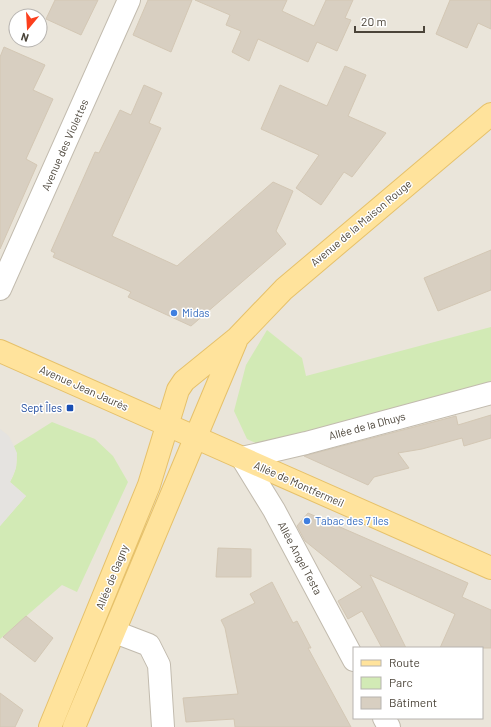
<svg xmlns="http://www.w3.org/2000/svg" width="491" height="727" viewBox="0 0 491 727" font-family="Barlow,sans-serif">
<rect width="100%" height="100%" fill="#f6f3ec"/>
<path fill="#eae5da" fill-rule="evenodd" d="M0 0H491V727H0ZM16 16H40V40H16ZM354 648H482V718H354Z"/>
<path fill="#d2eab5" d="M491 327V393L272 451 247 439 234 411 246 365 267 330 302 358 306 376Z
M52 422 95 439 113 456 128 482 77 592 62 585 0 639V526L26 496 10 482C17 470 19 459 14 446Z"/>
<path fill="#e5e3e0" d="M0 429 9 436 17 453 16 468 10 482 26 496 0 526Z"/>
<path fill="#d8cfc1" stroke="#d3c7b4" d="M55 0H98L81 35 46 19Z
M148 0H192L171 52 133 35Z
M195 0H287L282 11 314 26 326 0H353L345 18 351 20 337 51 317 42 308 62 258 39 249 61 232 52 241 31 226 25 230 15Z
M450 0H491V29L478 23 467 48 436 34Z
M4 47 45 65 33 90 53 99 26 159 37 165 0 249V57Z
M345 66 366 75 348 116 386 133 352 177 344 172 321 205 296 188 319 155 261 129 280 85 327 106Z
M144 85 162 93 149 123 161 128 112 236 177 266 273 182 293 191 276 231 286 244 191 326 128 297 131 292 53 257 55 253 51 251 95 152 99 153 120 110 131 115Z
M491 250V290L438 311 424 278Z
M491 415V438L464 446 462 438 422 449 398 453 409 468 374 477 368 485 304 456 456 416 458 425Z
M308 513 468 583 462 597 491 610V648H440L455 614 370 575 406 648H382L362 611 348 619 338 601 362 587 305 541 297 526Z
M218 548 251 549V577H216Z
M272 582 293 623 297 621 311 648H308L351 727H235L234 719 186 722 183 698 238 694 225 628 221 620 255 603 250 594Z
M26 616 53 638 35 662 3 637Z
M0 693 23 710 15 727H0Z"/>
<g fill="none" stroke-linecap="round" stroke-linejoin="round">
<defs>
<path id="minor" d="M0 289 129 0
M115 632 149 645 159 665 163 727
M354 660 274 510 242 458 306 443 491 393
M384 718 389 727"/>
<path id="major" d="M0 351 491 568
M50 727 149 485 178 390 184 381 237 338 284 289 491 114
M74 727 236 341"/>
</defs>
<use href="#minor" stroke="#c2bbae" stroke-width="24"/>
<use href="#major" stroke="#e6c16a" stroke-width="24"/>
<use href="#minor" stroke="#fff" stroke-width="22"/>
<use href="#major" stroke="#ffe39c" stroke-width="22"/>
</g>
<g fill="#3f7fe0" stroke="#fff" stroke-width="1.5">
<circle cx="174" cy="313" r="4"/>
<circle cx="307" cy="521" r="4"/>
</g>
<rect fill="#1a4fb4" stroke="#fff" stroke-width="1.5" x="66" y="404" width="8" height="8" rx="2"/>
<g text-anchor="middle" stroke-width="3" stroke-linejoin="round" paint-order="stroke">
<g font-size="11" fill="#4b4439" stroke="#fff">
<text transform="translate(65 145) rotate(-66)" y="4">Avenue des Violettes</text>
<text transform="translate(361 223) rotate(-40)" y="4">Avenue de la Maison Rouge</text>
<text transform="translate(84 388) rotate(24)" y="4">Avenue Jean Jaurès</text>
<text transform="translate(367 426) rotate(-15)" y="4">Allée de la Dhuys</text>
<text transform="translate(299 484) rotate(24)" y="4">Allée de Montfermeil</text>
<text transform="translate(300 558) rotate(62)" y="4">Allée Angel Testa</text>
<text transform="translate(112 577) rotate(-68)" y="4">Allée de Gagny</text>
</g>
<g font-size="11" fill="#366cbe" stroke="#fff" text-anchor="start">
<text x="182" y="317">Midas</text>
<text x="315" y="525">Tabac des 7 îles</text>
</g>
<g font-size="11" fill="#164399" stroke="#fff" text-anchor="end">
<text x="62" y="412">Sept Îles</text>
</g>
</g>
<rect x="353" y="647" width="130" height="72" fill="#ffffff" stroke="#b7b4b0"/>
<rect x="361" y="660" width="20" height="6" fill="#ffe39c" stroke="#b7b4b0"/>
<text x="389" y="667" font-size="12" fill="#4b4439">Route</text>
<rect x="361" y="677" width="20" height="12" fill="#d2eab5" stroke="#b7b4b0"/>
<text x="389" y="687" font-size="12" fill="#4b4439">Parc</text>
<rect x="361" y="697" width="20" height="12" fill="#d8cfc1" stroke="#b7b4b0"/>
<text x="389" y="707" font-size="12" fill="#4b4439">Bâtiment</text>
<g transform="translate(28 28) rotate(198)"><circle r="19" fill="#ffffff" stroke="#b7b4b0"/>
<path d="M0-3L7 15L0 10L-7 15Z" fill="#fc3f1d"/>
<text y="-6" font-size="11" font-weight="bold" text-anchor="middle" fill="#4b4439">N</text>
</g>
<path d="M355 26v6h69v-6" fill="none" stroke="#4b4439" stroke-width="2"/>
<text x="361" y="26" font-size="12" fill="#4b4439" stroke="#ffffff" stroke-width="3" paint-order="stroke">20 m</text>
</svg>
